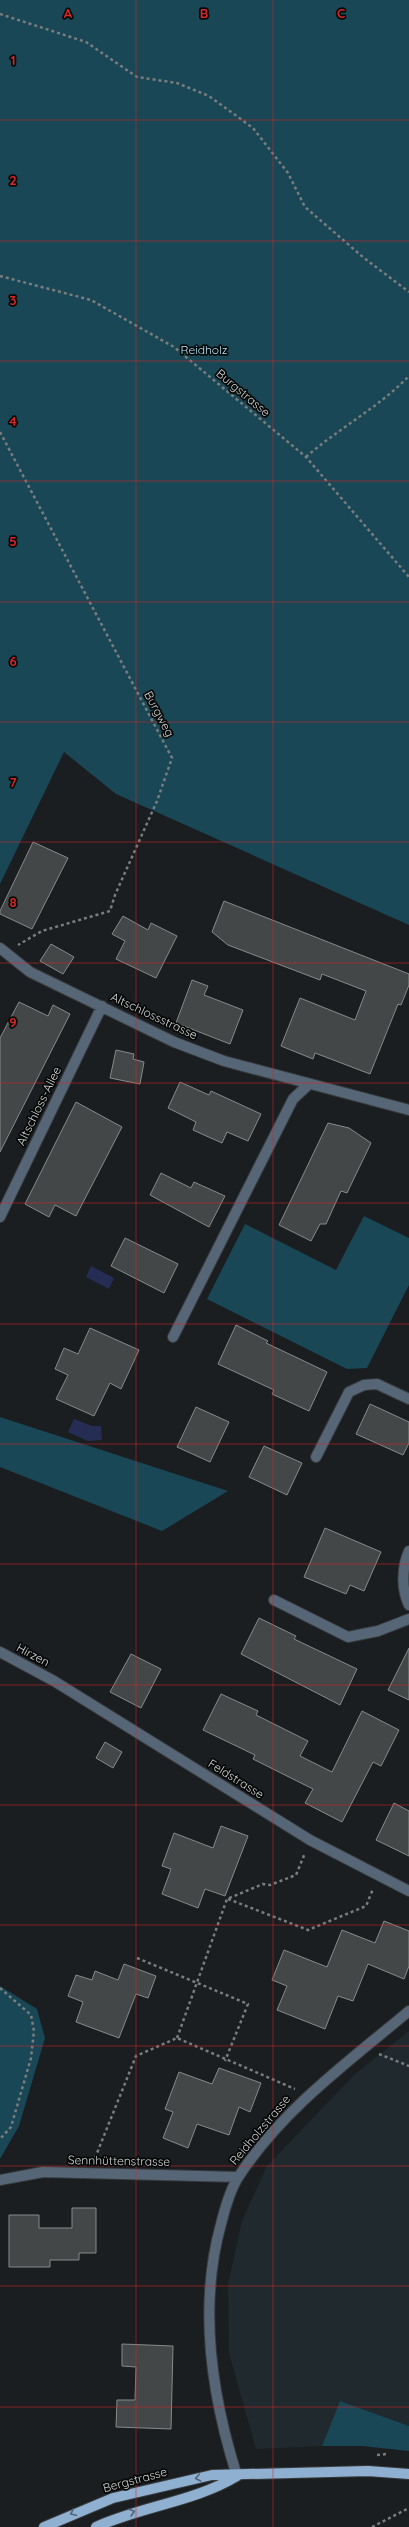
<svg xmlns="http://www.w3.org/2000/svg" width="409" height="2527" viewBox="0 0 409 2527" font-family="Quicksand,sans-serif">
<rect width="100%" height="100%" fill="#1a1e20"/>
<path fill="#202a2e" d="M409 2031V2426L340 2401 322 2446 256 2449 229 2353 228 2284 242 2221 267 2166 354 2075Z"/>
<path fill="#194756" d="M0 0H409V925L116 794 64 752 0 884Z
M364 1216 409 1238V1285L367 1368 347 1369 207 1299 245 1224 336 1270Z
M0 1417 228 1491 162 1531 0 1467Z
M0 1986 37 2009 45 2038 19 2126 0 2159Z
M340 2401 409 2426V2451L362 2446H322Z"/>
<path fill="#252d55" d="M91 1266 114 1278 109 1289 86 1277Z
M74 1419 92 1426H101L102 1440 88 1441 68 1432Z"/>
<path fill="#434748" stroke="#858a8a" d="M33 842 68 858 32 929 0 914V911Z
M224 901 409 974V985L401 1005 398 1004 370 1074 315 1053 313 1059 281 1046 300 998 355 1020 366 991 322 974 320 980 228 945 212 932Z
M123 916 148 930 151 923 177 936 156 978 116 959 125 941 112 934Z
M51 944 74 957 63 974 40 961Z
M192 980 208 986 204 995 243 1010 230 1044 176 1023Z
M19 1002 48 1016 53 1005 70 1014 0 1152V1038Z
M116 1050 134 1054 133 1059 144 1062 140 1084 110 1078Z
M180 1082 209 1095 211 1091 261 1114 248 1141 227 1132 222 1143 193 1130 196 1122 168 1108Z
M76 1102 122 1127 76 1216 55 1205 49 1217 25 1204Z
M328 1123 349 1128 371 1143 347 1193 341 1191 326 1224H320L311 1241 279 1225Z
M161 1173 191 1188 194 1182 225 1196 209 1227 150 1195Z
M125 1238 178 1264 164 1293 111 1266Z
M236 1325 268 1341 266 1343 327 1372 309 1411 272 1394 274 1390 218 1364Z
M90 1328 139 1350 121 1389 110 1383 94 1416 56 1399 68 1375 55 1369 64 1348 78 1354Z
M370 1404 409 1422V1443L403 1455 356 1434Z
M196 1407 229 1422 210 1462 177 1447Z
M264 1446 302 1463 287 1495 249 1477Z
M325 1528 381 1552 364 1591 350 1585 346 1594 304 1577Z
M259 1618 296 1636 294 1639 357 1669 340 1705 241 1654Z
M409 1648V1700L388 1690Z
M131 1654 161 1669 141 1708 110 1692Z
M221 1694 258 1711 256 1715 308 1741 300 1756 332 1772 362 1711 399 1730 381 1766 373 1762 342 1822 305 1803 313 1789 253 1759 255 1755 203 1730Z
M105 1742 122 1752 113 1768 96 1758Z
M394 1803 409 1811V1856L376 1840Z
M221 1826 248 1836 225 1896 205 1889 198 1908 162 1894 171 1869 162 1866 174 1833 213 1848Z
M384 1921 409 1931V1966L404 1979 368 1964 353 2001 338 1996 325 2029 277 2010 287 1986 272 1980 284 1950 327 1967 342 1930 375 1943Z
M124 1964 156 1976 148 1998 136 1994 119 2038 76 2022 83 2002 68 1996 76 1975 92 1980 95 1971 118 1980Z
M219 2068 261 2083 250 2112 239 2107 229 2135 197 2124 188 2148 163 2138 173 2112 165 2109 179 2072 212 2084Z
M72 2208H96V2253H79V2260H50V2267H9V2215H39V2228H72Z
M122 2344 173 2346 171 2429 116 2427 117 2400H135L136 2367 122 2366Z"/>
<g fill="none" stroke-linecap="round" stroke-linejoin="round">
<defs>
<path id="minor" d="M0 948 30 972 174 1042 224 1061 409 1110
M0 1217 102 1006
M173 1337 293 1099 308 1085
M316 1457 349 1392 364 1385 377 1384 409 1399
M409 1551C402 1567 401 1589 409 1605
M274 1600 348 1637 378 1631 409 1619
M0 1652 54 1681 310 1840 409 1891
M0 2180 43 2172 238 2177
M237 2476C211 2394 198 2307 221 2224 225 2208 230 2189 239 2176 283 2109 348 2062 409 2011"/>
<path id="major" d="M44 2527 113 2498 212 2475 368 2471 409 2474
M96 2527C142 2506 194 2502 237 2476"/>
</defs>
<use href="#minor" stroke="#373b3d" stroke-width="12"/>
<use href="#major" stroke="#373b3d" stroke-width="12"/>
<path stroke="#7a7d7e" stroke-width="2.5" stroke-dasharray="3 3" stroke-linecap="butt" d="M0 14 86 42 137 77 177 83 209 96 253 128 288 173 305 207 364 258 409 292
M0 276 91 300 174 347 306 457 409 577
M0 432 172 758 157 801 115 895 110 911 42 931 18 945
M306 457C339 428 378 408 409 376
M228 1899 308 1930 366 1906 373 1889
M137 1958 248 2004 225 2061
M0 1988 31 2015 34 2031 31 2058 11 2127 0 2139
M177 2038 227 1899 263 1884 270 1885 296 1875 305 1853
M379 2054 409 2066
M95 2158 136 2056 177 2038 295 2089
M377 2455 387 2454
M372 2527 409 2508"/>
<use href="#minor" stroke="#566676" stroke-width="10"/>
<use href="#major" stroke="#8fb0d1" stroke-width="10"/>
</g>
<defs><path id="oneway-chevron" d="M-2-3.5L2.5 0L-2 3.5" fill="none" stroke-width="1.6" stroke-linecap="round" stroke-linejoin="round"/></defs>
<g stroke="#526477">
<use href="#oneway-chevron" transform="translate(198 2478) rotate(169)"/>
<use href="#oneway-chevron" transform="translate(132 2512) rotate(-16)"/>
<use href="#oneway-chevron" transform="translate(73 2513) rotate(155)"/>
</g>
<path fill="none" stroke="#d62828" stroke-width="1" stroke-opacity="0.55" d="M136 0V2527M273 0V2527M0 120H409M0 241H409M0 361H409M0 481H409M0 602H409M0 722H409M0 842H409M0 963H409M0 1083H409M0 1203H409M0 1324H409M0 1444H409M0 1564H409M0 1685H409M0 1805H409M0 1925H409M0 2046H409M0 2166H409M0 2286H409M0 2407H409"/>
<g text-anchor="middle" stroke-width="3.5" stroke-linejoin="round" paint-order="stroke">
<g font-size="12" fill="#aee3f7" stroke="#070808">
<text x="204" y="354">Reidholz</text>
</g>
<g font-size="12" fill="#d2d4d5" stroke="#070808">
<text transform="translate(243 393) rotate(40)" y="4">Burgstrasse</text>
<text transform="translate(159 714) rotate(62)" y="4">Burgweg</text>
<text transform="translate(154 1016) rotate(25)" y="4">Altschlossstrasse</text>
<text transform="translate(39 1106) rotate(-64)" y="4">Altschloss-Allee</text>
<text transform="translate(33 1655) rotate(28)" y="4">Hirzen</text>
<text transform="translate(236 1779) rotate(32)" y="4">Feldstrasse</text>
<text transform="translate(260 2130) rotate(-50)" y="4">Reidholzstrasse</text>
<text transform="translate(119 2161) rotate(1)" y="4">Sennhüttenstrasse</text>
<text transform="translate(135 2480) rotate(-15)" y="4">Bergstrasse</text>
</g>
</g>
<g font-size="13" text-anchor="middle" font-weight="bold" fill="#d62828" stroke="#070808" stroke-width="3.5" stroke-linejoin="round" paint-order="stroke">
<text x="68" y="18">A</text>
<text x="204" y="18">B</text>
<text x="341" y="18">C</text>
<text x="13" y="65">1</text>
<text x="13" y="185">2</text>
<text x="13" y="305">3</text>
<text x="13" y="426">4</text>
<text x="13" y="546">5</text>
<text x="13" y="666">6</text>
<text x="13" y="787">7</text>
<text x="13" y="907">8</text>
<text x="13" y="1027">9</text>
</g>
</svg>
